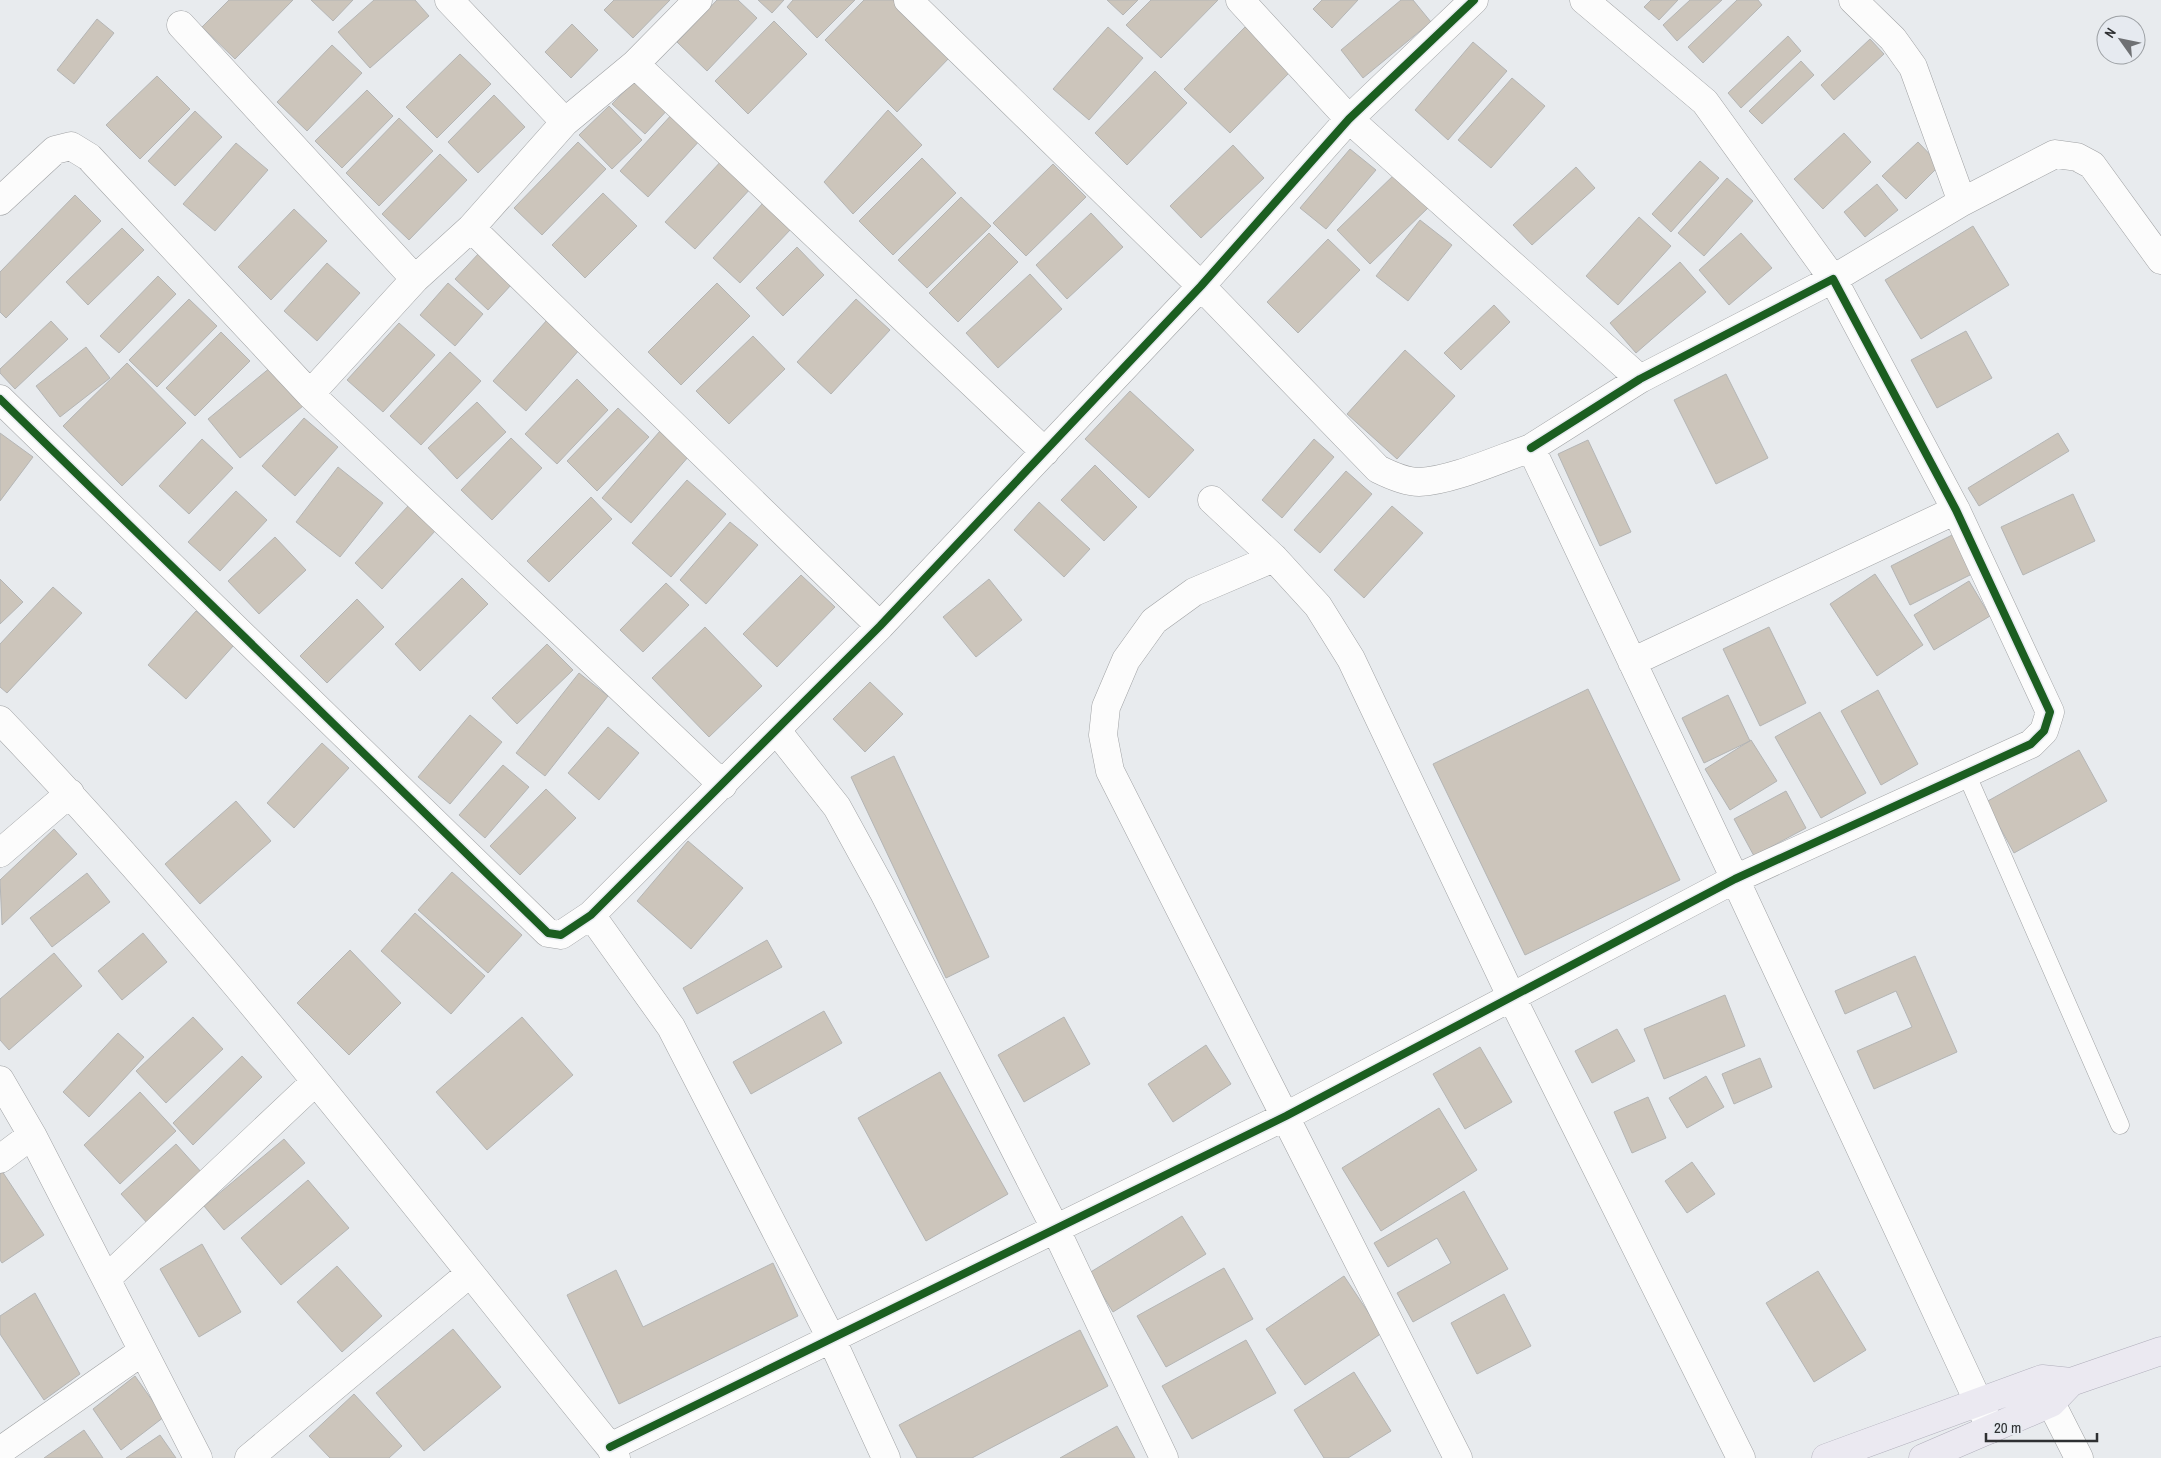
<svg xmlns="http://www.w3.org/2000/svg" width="2161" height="1458" viewBox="0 0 2161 1458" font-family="'Archivo Narrow',sans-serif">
<rect width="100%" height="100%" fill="#e8ebee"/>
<path fill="#ccc5bb" stroke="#b4b5b5" d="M229 0H293L235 59 202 27Z
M311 0H353L333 21Z
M374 0H415L429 16 370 68 338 32Z
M614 0H670L633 38 604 10Z
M717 0H738L757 18 707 71 677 42Z
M758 0H784L772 13Z
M793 0H855L817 38 787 7Z
M864 0H895L951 56 897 112 825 40Z
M1107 0H1138L1123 15Z
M1151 0H1218L1161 58 1126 25Z
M1322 0H1358L1332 28 1313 9Z
M1401 0H1413L1431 22 1363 78 1341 50Z
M1651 0H1678L1659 20 1644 7Z
M1690 0H1722L1677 41 1663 25Z
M1737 0H1758L1762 5 1703 63 1688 47Z
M97 19 114 33 74 84 57 70Z
M774 21 807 54 748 114 715 81Z
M572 24 598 50 571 78 545 52Z
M1108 27 1143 58 1089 120 1053 89Z
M1245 27 1291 71 1230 133 1184 89Z
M1788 36 1801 51 1741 108 1728 93Z
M1870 39 1884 54 1834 100 1821 85Z
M1473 42 1507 71 1448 140 1415 110Z
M332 45 362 73 307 131 277 102Z
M460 54 491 84 437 138 406 107Z
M1801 61 1814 75 1762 124 1749 111Z
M1155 71 1187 103 1127 165 1095 133Z
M640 75 672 105 645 134 612 104Z
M157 76 190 109 140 159 106 125Z
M1512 78 1545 106 1491 168 1458 140Z
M367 90 393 116 342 168 315 141Z
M494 95 525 127 478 173 448 142Z
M609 106 642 140 612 169 579 135Z
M888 110 922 145 853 214 824 182Z
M195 111 222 137 175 186 148 161Z
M674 112 702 138 648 197 620 171Z
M399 118 433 151 379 206 346 173Z
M1844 133 1871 162 1823 209 1794 179Z
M578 142 606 169 542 235 514 208Z
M1918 142 1940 165 1906 199 1882 176Z
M236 143 268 170 215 231 183 204Z
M1233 145 1264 178 1201 238 1170 206Z
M1350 149 1376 170 1326 229 1300 208Z
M440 154 467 180 409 240 382 214Z
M922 158 956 193 893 255 859 221Z
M723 159 752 187 695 249 665 222Z
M1700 161 1719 178 1671 232 1652 214Z
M1053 164 1086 197 1026 256 993 223Z
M1576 167 1595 188 1532 245 1513 225Z
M1396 173 1429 207 1370 264 1337 230Z
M1727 178 1753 201 1704 256 1678 233Z
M1877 184 1898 210 1865 237 1844 212Z
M603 193 637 226 585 278 552 245Z
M75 195 101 221 6 318 0 312V272Z
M961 197 991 226 927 288 898 260Z
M763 203 791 229 740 283 713 258Z
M294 209 327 241 271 300 238 267Z
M1091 213 1123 247 1067 299 1036 265Z
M1639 217 1671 246 1618 305 1586 276Z
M1420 220 1452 245 1408 301 1376 276Z
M1973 226 2009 285 1921 339 1885 280Z
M122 228 144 250 88 305 66 282Z
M989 233 1018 262 958 322 929 293Z
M1741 233 1772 268 1729 305 1699 270Z
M1328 239 1360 270 1298 333 1267 302Z
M797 247 824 275 783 316 756 288Z
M479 253 512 284 488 310 455 279Z
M1680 262 1706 292 1636 353 1610 323Z
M327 263 360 293 317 341 284 311Z
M1030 274 1062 309 998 368 966 333Z
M158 276 176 294 119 353 100 336Z
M448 283 483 314 455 346 420 315Z
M717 283 750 316 681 385 648 352Z
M189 299 217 326 157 387 129 360Z
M856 299 890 330 831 394 797 362Z
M1494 305 1510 322 1461 370 1444 353Z
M547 320 580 349 526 411 493 381Z
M51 321 68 339 15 389 0 373V369Z
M399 323 435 355 383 412 347 380Z
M1966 331 1992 378 1937 408 1911 360Z
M221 332 250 361 195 416 166 388Z
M753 336 785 369 729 424 696 391Z
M86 347 110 378 60 417 36 386Z
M1405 350 1455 396 1397 459 1347 414Z
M450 352 481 381 421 445 390 416Z
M127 363 186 423 122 486 63 426Z
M271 367 303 406 240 458 208 419Z
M1726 374 1768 458 1716 484 1674 400Z
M577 379 608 410 557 464 525 434Z
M1130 391 1194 450 1149 498 1085 439Z
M477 402 506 432 457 479 428 448Z
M618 408 649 437 597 491 567 461Z
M304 418 338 447 295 496 262 466Z
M660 431 689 456 631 523 602 498Z
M0 433 33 457 0 501Z
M2058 433 2069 451 1979 506 1968 488Z
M511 438 542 468 492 520 461 490Z
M202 439 233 468 189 514 159 486Z
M1314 439 1334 457 1282 518 1262 500Z
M1588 440 1631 532 1600 546 1558 454Z
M1095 465 1137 507 1104 541 1061 500Z
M338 467 383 503 340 557 296 522Z
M1346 471 1372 494 1320 553 1294 530Z
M687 480 726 514 671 577 632 543Z
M236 491 267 520 220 571 188 542Z
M2073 494 2095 541 2023 575 2001 527Z
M591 497 612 519 549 582 527 561Z
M1039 502 1090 549 1064 577 1014 530Z
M409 505 436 530 382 589 355 563Z
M1392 506 1423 533 1364 598 1334 570Z
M730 522 758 545 706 604 680 580Z
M1956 533 1976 572 1910 605 1891 566Z
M275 537 306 570 259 614 228 581Z
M1875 574 1923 645 1877 676 1830 604Z
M801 575 835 607 777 667 743 634Z
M462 578 488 604 420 671 395 644Z
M0 579 23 602 0 624Z
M989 579 1022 620 976 657 943 617Z
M1969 581 1990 616 1934 650 1914 615Z
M666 583 689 605 643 652 620 630Z
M53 587 82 613 7 693 0 687V644Z
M357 599 384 627 327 683 300 656Z
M196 611 234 645 186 699 148 665Z
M705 627 762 686 709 737 652 678Z
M1769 627 1806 703 1760 726 1723 649Z
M547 644 573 670 517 724 492 698Z
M579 673 608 696 545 776 516 753Z
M870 682 903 714 865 752 833 719Z
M1588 689 1680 880 1525 955 1433 764Z
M1878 690 1918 764 1881 785 1841 711Z
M1728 695 1750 741 1704 763 1682 718Z
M1820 712 1866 793 1821 818 1775 737Z
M470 715 502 742 450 804 418 777Z
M608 727 639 753 599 800 568 773Z
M1751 740 1777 781 1730 810 1705 769Z
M322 743 349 768 294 828 267 803Z
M2079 750 2107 801 2014 853 1986 802Z
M894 756 989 957 946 978 851 777Z
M503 765 529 787 485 838 459 815Z
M546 789 576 818 520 875 490 846Z
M1786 791 1806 828 1754 856 1734 819Z
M236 801 271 841 200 904 165 864Z
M54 829 77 854 2 925 0 880Z
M688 841 743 888 691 949 637 901Z
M452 872 522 935 488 973 418 910Z
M87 873 110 902 52 947 30 918Z
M415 913 485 976 451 1014 381 951Z
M143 933 167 962 122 1000 98 971Z
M767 940 782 967 697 1014 683 988Z
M350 950 401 1003 349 1055 297 1003Z
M54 953 82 986 9 1050 0 1040V999Z
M1915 956 1957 1052 1874 1089 1857 1051 1912 1027 1896 991 1845 1014 1835 991Z
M1725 995 1745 1046 1664 1079 1644 1029Z
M824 1011 842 1043 751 1094 733 1062Z
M193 1017 223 1049 166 1103 136 1071Z
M522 1017 573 1075 487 1150 436 1092Z
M1064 1017 1090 1064 1024 1102 998 1055Z
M1617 1029 1635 1061 1592 1083 1575 1051Z
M118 1033 144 1057 89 1117 63 1092Z
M1206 1045 1231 1084 1173 1122 1148 1084Z
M1480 1047 1512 1102 1465 1129 1433 1074Z
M242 1056 262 1077 193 1145 173 1123Z
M1760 1058 1772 1087 1734 1104 1722 1074Z
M940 1072 1008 1194 926 1241 858 1118Z
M1706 1076 1724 1107 1687 1128 1669 1098Z
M140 1092 176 1131 120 1184 84 1145Z
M1648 1097 1666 1138 1632 1153 1614 1112Z
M1439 1108 1477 1170 1381 1231 1342 1168Z
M284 1139 305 1163 224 1230 204 1206Z
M176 1144 203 1174 148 1224 121 1194Z
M1692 1162 1715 1194 1687 1213 1665 1181Z
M0 1168 44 1235 2 1263 0 1260Z
M308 1180 349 1228 281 1285 241 1238Z
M1464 1191 1508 1269 1413 1322 1397 1293 1451 1263 1437 1238 1388 1267 1374 1243Z
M1182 1216 1206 1254 1113 1312 1089 1273Z
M202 1244 241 1312 199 1337 160 1269Z
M773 1263 798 1316 619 1404 567 1295 616 1270 643 1327Z
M337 1266 382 1316 342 1352 297 1302Z
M1224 1268 1253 1319 1166 1367 1137 1316Z
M1818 1271 1866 1350 1814 1382 1766 1303Z
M1344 1276 1382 1333 1305 1385 1266 1329Z
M35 1293 80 1374 44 1400 0 1334V1316Z
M1504 1294 1531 1346 1477 1374 1451 1323Z
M453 1329 501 1387 424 1451 376 1393Z
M1080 1330 1108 1386 972 1458H917L899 1425Z
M1246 1340 1276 1393 1192 1439 1162 1386Z
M1354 1372 1391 1431 1348 1458H1324L1294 1410Z
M135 1376 164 1417 121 1450 93 1409Z
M354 1394 402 1446 389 1458H330L309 1436Z
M1117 1426 1135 1458H1060Z
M84 1430 103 1458H44Z
M160 1435 176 1458H126Z"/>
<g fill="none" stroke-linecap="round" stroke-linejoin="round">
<defs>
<path id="lane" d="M1966 773 2120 1125"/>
<path id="street" d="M449 0 565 122
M908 0 1201 286 1378 469C1390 475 1405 482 1419 482 1451 481 1499 459 1531 448L1735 879 1991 1429
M1240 0 1349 119 1640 379
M1584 0 1705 102 1833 279 1962 202 2055 154 2077 157 2092 165 2161 260
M1853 0 1893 39 1913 67 1962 202
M181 25 415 279
M635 64 698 0
M0 201 55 150 71 146 89 157 310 394 723 785
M471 228 565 122 635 64 1045 452
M310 394 415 279 471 228 880 626
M0 399 548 933 561 935 591 915 880 626 1201 286 1349 119 1474 0
M1212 500 1274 558 1318 606 1351 659 1512 998 1741 1458
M1274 558 1194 592 1154 621 1126 660 1106 707 1103 735 1110 771 1458 1458
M1632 662 1956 510
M0 720C219 948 411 1202 610 1447L616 1458
M777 731 837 807 883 891 1055 1228 1164 1458
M0 853 70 793
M591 915 671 1027 831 1338 886 1458
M0 1080 32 1135 198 1458
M0 1159 32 1135
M106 1279 315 1082
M2042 1380 2051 1403 2079 1458
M610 1447 1286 1116 1735 879 2031 744 2044 731 2050 712 1956 510 1833 279 1640 379 1531 448
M0 1451 143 1351
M249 1458 469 1274"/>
<path id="primary" d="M1826 1458 2042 1379 2071 1382
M1923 1458 2051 1403 2071 1382 2161 1351"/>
</defs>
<use href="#lane" stroke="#a0a2a4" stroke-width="19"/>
<use href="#street" stroke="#a0a2a4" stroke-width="29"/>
<use href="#primary" stroke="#b0aebb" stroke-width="29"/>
<use href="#lane" stroke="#fcfcfc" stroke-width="18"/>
<use href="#street" stroke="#fcfcfc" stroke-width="28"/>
<use href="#primary" stroke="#ebe9f1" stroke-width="28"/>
<defs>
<path id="cycleway" d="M0 399 548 933 561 935 591 915 880 626 1201 286 1349 119 1474 0
M610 1447 1286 1116 1735 879 2031 744 2044 731 2050 712 1956 510 1833 279 1640 379 1531 448"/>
</defs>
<use href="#cycleway" stroke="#e6eaf0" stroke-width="11"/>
<use href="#cycleway" stroke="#1b5e20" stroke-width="8"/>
</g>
<g transform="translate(2121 40) rotate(303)"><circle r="24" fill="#e6eaf0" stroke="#9ca0a4"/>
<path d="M0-4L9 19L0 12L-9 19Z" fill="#6f7174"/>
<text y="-8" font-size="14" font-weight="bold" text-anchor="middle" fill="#2e3032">N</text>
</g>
<path d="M1986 1433v8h111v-8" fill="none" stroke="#2e3032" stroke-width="2.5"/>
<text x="1994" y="1433" font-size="15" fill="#2e3032" stroke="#e6eaf0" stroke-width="4" paint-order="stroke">20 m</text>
</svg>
